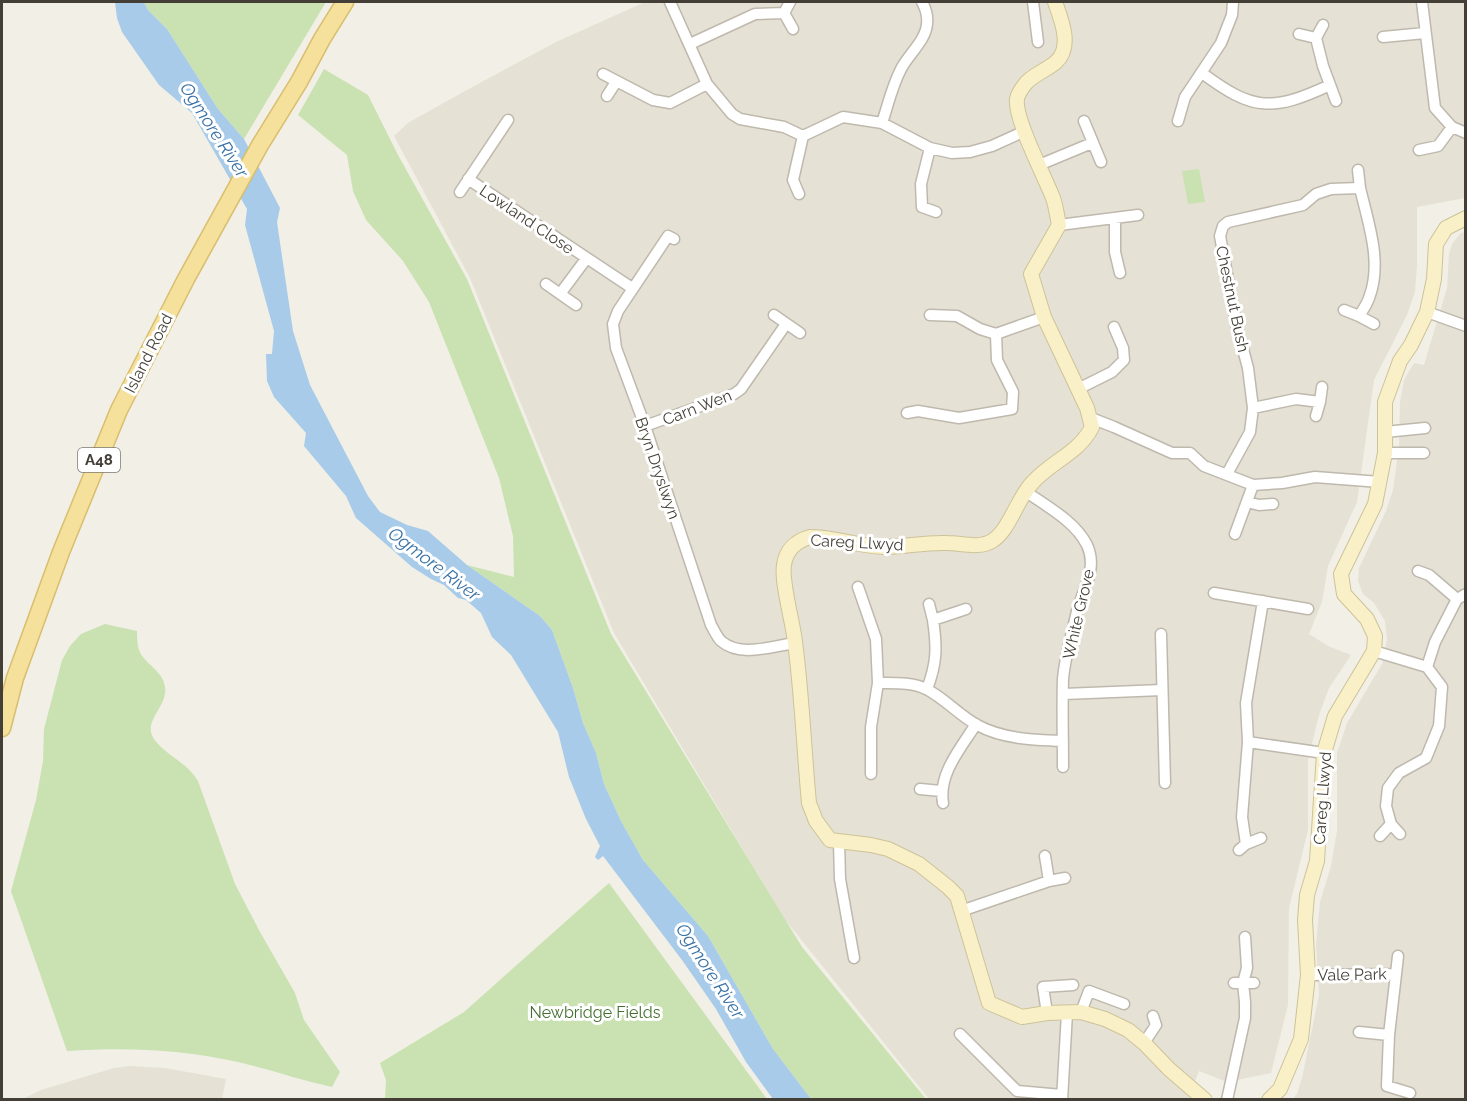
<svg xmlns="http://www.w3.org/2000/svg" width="1467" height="1101" viewBox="0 0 1467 1101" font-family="Raleway,sans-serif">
<rect width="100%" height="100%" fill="#f1efe6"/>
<path fill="#e5e1d5" d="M645 2H1465V198L1417 207V266L1415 292 1407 315 1374 380 1357 502 1328 566 1322 602 1309 634 1328 646 1351 655 1329 688 1319 715 1308 760V830L1289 908 1288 1005 1271 1073 1227 1082 1199 1071 1188 1099H929L783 917 614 633 470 278 394 136 408 123 465 91 556 42Z
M1465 232V1099L1292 1100 1297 1094 1302 1078 1319 995 1316 944 1320 902 1331 866 1337 831V753L1347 723 1382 664 1387 640 1385 621 1374 603 1363 594 1358 581 1359 568 1386 511 1393 490 1399 447 1400 402 1404 380 1414 363 1424 365 1447 288 1449 254 1452 244 1461 233Z
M129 1066 165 1068 226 1079 222 1099H23L41 1090 114 1068Z"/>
<path fill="#cae2b2" d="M144 2H326L244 139 218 109 167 29 148 10Z
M324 69 368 95 398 155 467 279 611 634 802 947 926 1099H811L773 1049 708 936 643 860 621 821 604 784 596 753 583 723 573 688 552 630 540 616 467 565 514 577 513 536 499 478 429 302 403 261 366 220 353 191 347 155 298 115Z
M1199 169 1205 202 1188 204 1182 171Z
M105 624 137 631C137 637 137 644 139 650 144 664 163 670 165 687 168 707 142 721 154 739 165 755 187 762 198 781L235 884 260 932 295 993 304 1020 340 1072 332 1087C300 1080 269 1069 238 1062 181 1049 124 1047 67 1051L11 891 36 800 43 761 44 729 62 660 70 646 81 634Z
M609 883 767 1099H385L386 1080 380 1063 464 1012Z"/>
<path fill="#a7cbe9" d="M115 2H144L148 10 167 29 218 109 244 139 280 208 277 222 293 331 310 385 368 496 380 512 407 525 428 531 467 565 540 616 552 630 573 688 583 723 596 753 604 784 621 821 643 860 708 936 773 1049 811 1099H773L746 1062 716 1009 682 960 603 856 598 860 595 857 600 846 586 819 569 777 558 732 511 655 492 637 481 613 466 600 458 598 444 585 431 579 412 567 356 518 346 496 304 446 306 433 274 397 267 381 266 354H272L274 331 245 225 247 209 192 113 159 85 122 32 117 18Z"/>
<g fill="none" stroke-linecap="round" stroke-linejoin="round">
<defs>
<path id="street" d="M670 2 707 84 732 114 740 119 784 127 803 136 843 117 882 123 930 148 952 153 970 152 992 146 1025 131
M1033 2 1038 42
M1422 2 1435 108 1452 127 1466 133
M784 13 793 29
M1323 25 1316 38 1323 66 1336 101
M1299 34 1316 38
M1383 37 1425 33
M690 44 755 14 784 13 790 2
M1202 73C1253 111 1272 112 1330 85
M603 74 653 100 670 103 707 84
M607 96 616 82
M1084 121 1101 162
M1178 121 1185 97 1221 43 1232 15 1233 2
M882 123C888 105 892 86 901 69 908 55 926 40 927 24 928 16 926 9 922 2
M930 148 921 184 922 207 936 212
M1419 150 1438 146 1452 127
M1039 165 1092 143
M1358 170 1360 188
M468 179 632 288
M460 192 508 120
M799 194 793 180 803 136
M1115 218V252L1120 273
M1059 225 1138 215
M674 239 668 236 618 311 613 324 616 348 645 426 711 625C714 630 717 637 721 641 740 658 773 646 795 643
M546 284 576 305
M560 294 586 259
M1427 312 1466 326
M774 315 800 333
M930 315 957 316 980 329 996 334 1044 317
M1359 316 1374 324
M1078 389 1112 372 1124 360 1123 348 1114 327
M1253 408 1296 399 1320 402 1322 387
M907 413 918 411 959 418 1012 409 1013 392 997 360 996 334
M1316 416 1320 402
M1091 418 1114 427 1172 453H1190L1204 466 1253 485 1282 483 1315 477 1380 482
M645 426 734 394 741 389 786 324
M1385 432 1425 428
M1385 453H1424
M1227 474 1250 432 1253 408 1248 368 1236 323 1220 236 1223 226 1228 222 1303 205 1316 194 1331 189 1360 188C1368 222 1382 261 1370 295 1368 303 1363 310 1359 316L1344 310
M1025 491C1046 506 1075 521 1087 545 1098 569 1083 589 1077 611 1072 634 1065 656 1063 679 1062 708 1063 738 1063 767
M1247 502 1259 505 1273 504
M1235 534 1253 485
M1418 571 1429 575 1457 599
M858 587 876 639 878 683 871 727V774
M1214 593 1308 609
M929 604 933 620
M1161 634 1165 783
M1374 651 1427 667 1442 687 1439 726 1426 758 1399 773 1388 788 1386 806 1391 824 1400 834
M1427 667 1435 642 1457 599 1466 594
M878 683C894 683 914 682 928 690 945 699 959 715 977 725 1003 739 1033 740 1063 741
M927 689C937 663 937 647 933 620L966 609
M1064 694 1162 690
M1248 742 1324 753
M920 789 941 791
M943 803C938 774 961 748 976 724
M1380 836 1391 824
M839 842 840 879 854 958
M1246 844 1242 817 1248 742 1246 703 1263 601
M1239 850 1246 844 1261 838
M1045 856 1049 881
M961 911 1049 881 1065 878
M1396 974 1398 956
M1308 975 1396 974 1389 1035 1359 1032
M1234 983H1254
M1081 1012 1089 991 1124 1004
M1047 1013 1043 987 1073 985
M960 1034 1017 1091 1062 1095
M1389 1035 1387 1086 1410 1093
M1144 1043 1156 1025 1153 1016
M1062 1100 1067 1013
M1227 1100 1245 1018V1002L1243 983 1247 968 1245 937"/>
<path id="secondary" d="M1055 2C1061 19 1073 47 1056 62 1047 70 1034 74 1026 83 1022 88 1018 93 1017 99 1014 118 1045 177 1053 198 1056 206 1057 216 1059 225L1031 274 1044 317 1087 408 1092 427C1079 453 1052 461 1033 482 1017 498 1010 530 992 541 979 549 961 543 947 543 925 542 904 547 883 547 858 546 835 537 810 537 796 541 786 550 784 565 781 582 793 622 795 642 802 695 804 750 809 803L816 821 830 840 871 845 888 849 919 864 948 887 957 896 989 1003 1022 1017 1047 1013 1081 1012 1105 1019 1128 1030 1144 1043 1169 1069 1205 1100
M1269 1100 1280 1089 1301 1039 1308 975 1305 920 1307 895 1317 861 1324 753 1335 716 1374 651 1375 636 1367 619 1344 594 1341 574 1375 504 1385 453V402L1400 361 1411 345 1427 312 1434 279 1436 244 1446 228 1466 218"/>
<path id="primary" d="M2 728 15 678 61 552 119 410 186 279 260 145 299 82 322 39 345 2"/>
</defs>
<use href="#street" stroke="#bfb9ad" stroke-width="13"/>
<use href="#secondary" stroke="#cdc399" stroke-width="16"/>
<use href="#primary" stroke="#d8be6d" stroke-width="19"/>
<use href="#street" stroke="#fff" stroke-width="10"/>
<use href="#secondary" stroke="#f9f0c8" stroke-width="14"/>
<use href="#primary" stroke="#f5e09c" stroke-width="16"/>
</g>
<g text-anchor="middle" stroke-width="6" stroke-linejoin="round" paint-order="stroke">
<rect fill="#fff" stroke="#7b7972" stroke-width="1.5" x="78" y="448" width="42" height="24" rx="4.5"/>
<g font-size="15" font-weight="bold" fill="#433f36">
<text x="99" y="465">A48</text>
</g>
<g font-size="16" fill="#433f36" stroke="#fff">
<text transform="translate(527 219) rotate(34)" y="6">Lowland Close</text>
<text transform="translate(1233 299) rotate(78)" y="6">Chestnut Bush</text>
<text transform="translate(148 353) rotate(-63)" y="6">Island Road</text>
<text transform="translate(697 407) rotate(-21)" y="6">Carn Wen</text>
<text transform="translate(658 468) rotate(71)" y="6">Bryn Dryslwyn</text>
<text transform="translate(857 542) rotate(3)" y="6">Careg Llwyd</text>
<text transform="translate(1078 614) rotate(-77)" y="6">White Grove</text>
<text transform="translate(1322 798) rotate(-86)" y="6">Careg Llwyd</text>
<text transform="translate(1352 974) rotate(-1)" y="6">Vale Park</text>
</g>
<g font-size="16" fill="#44702f" stroke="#fff">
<text x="595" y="1018">Newbridge Fields</text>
</g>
<g font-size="18" font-style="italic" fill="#3972a5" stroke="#fff">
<text transform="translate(214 130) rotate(57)" y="6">Ogmore River</text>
<text transform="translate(434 564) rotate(37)" y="6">Ogmore River</text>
<text transform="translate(710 971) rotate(57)" y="6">Ogmore River</text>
</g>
</g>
<rect width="1467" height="1101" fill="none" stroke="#433f36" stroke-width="6"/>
</svg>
